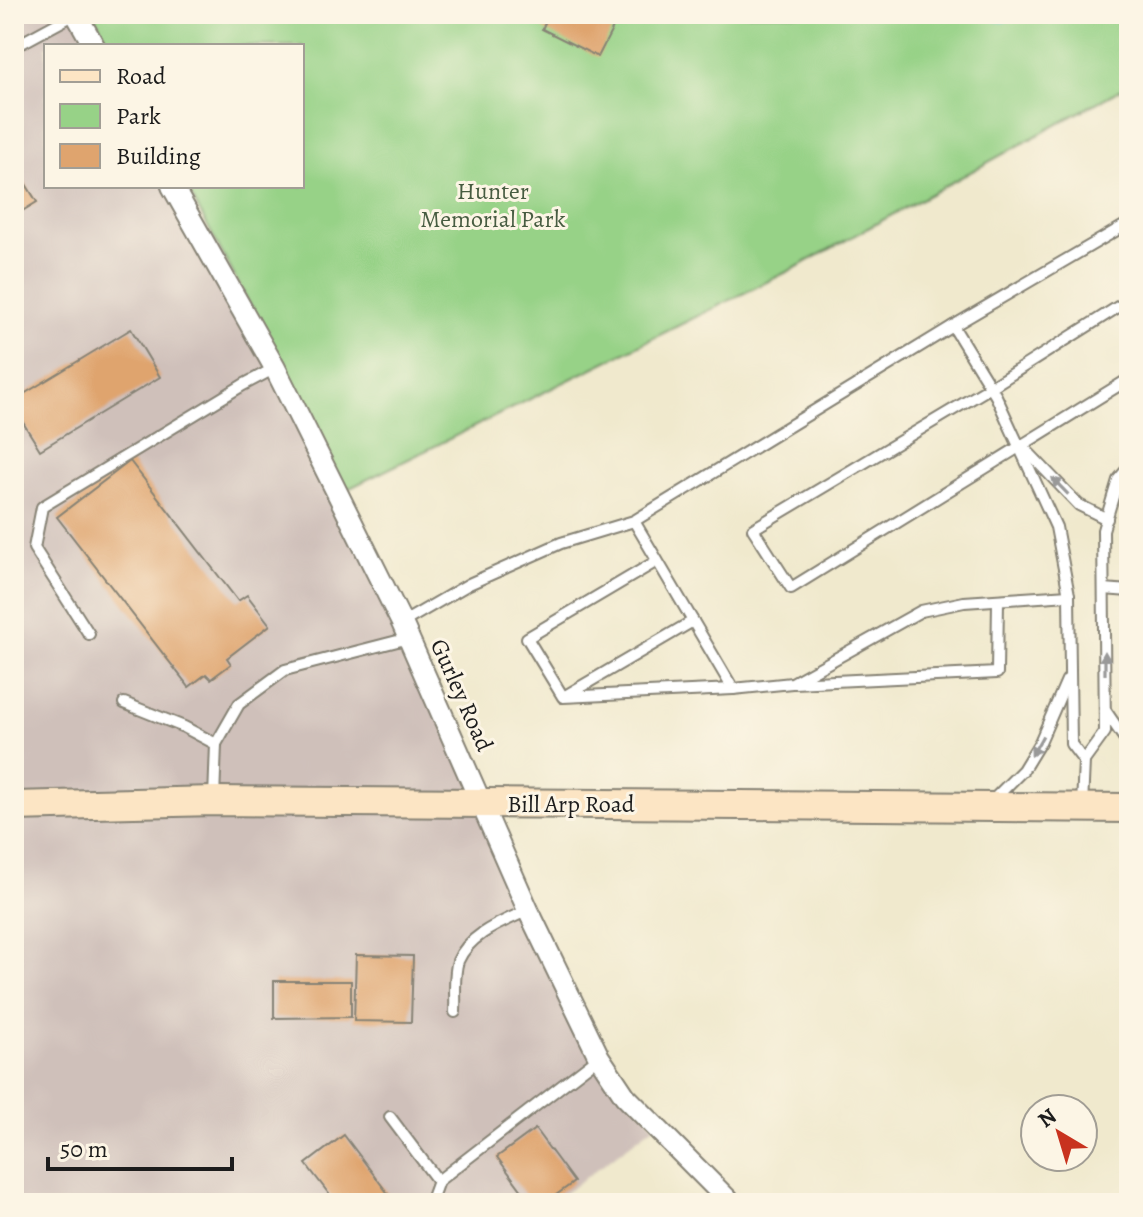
<svg xmlns="http://www.w3.org/2000/svg" width="1143" height="1217" font-family="Alegreya,serif">
	<rect width="100%" height="100%" fill="#fcf5e5"/>
	<filter id="ink" filterUnits="userSpaceOnUse"><feTurbulence type="fractalNoise" baseFrequency=".0125" numOctaves="2"/><feDisplacementMap in="SourceGraphic" scale="16" xChannelSelector="R" yChannelSelector="G"/><feConvolveMatrix kernelMatrix="1 2 1 2 8 2 1 2 1" color-interpolation-filters="sRGB"/></filter>
	<filter id="wash" filterUnits="userSpaceOnUse"><feTurbulence type="fractalNoise" baseFrequency=".006" numOctaves="4" result="noise"/><feDisplacementMap in="SourceGraphic" scale="32" xChannelSelector="R" yChannelSelector="G"/><feGaussianBlur stdDeviation="1.8" result="paint"/><feColorMatrix in="noise" values="0 0 0 0 0 0 0 0 0 0 0 0 0 0 0 0 0 1.4 0 .05"/><feComposite in="paint" operator="in"/></filter>
	<g filter="url(#wash)">
		<rect width="100%" height="100%" fill="#f0e9cd"/>
		<path fill="#cfc0ba" d="M14 14H84L101 46H46V186H176L275 368 599 1057 654 1126 552 1203H14Z"/>
		<path fill="#97d287" stroke="#5a7752" stroke-width="2" d="M93 14H1129V85L797 267 338 494 251 307 186 186H302V46H111Z"/>
		<g fill="none" stroke-linecap="round" stroke-linejoin="round">
			<path stroke="#5cbeda" stroke-width="7" d="M975 14 1003 19 1016 14"/>
		</g>
		<g id="blocks">
			<g fill="#dfa46e">
				<path d="M532 14H620L598 57 542 29 546 21Z"/>
				<path d="M14 165 37 202 14 216Z"/>
				<path d="M131 329 160 377 40 450 14 408V400Z"/>
				<path d="M130 461 238 601 247 595 270 625 227 658 231 664 211 679 206 674 189 687 57 517Z"/>
				<path d="M356 955 413 956 411 1022 354 1021Z"/>
				<path d="M274 981H351V1017L274 1018Z"/>
				<path d="M535 1129 574 1182 545 1203H531L497 1157Z"/>
				<path d="M344 1135 395 1203H336L306 1164Z"/>
			</g>
		</g>
	</g>
	<g filter="url(#ink)">
		<use href="#blocks" fill-opacity="0" stroke="#868274" stroke-width="2"/>
		<g fill="none" stroke-linecap="round" stroke-linejoin="round">
			<defs>
				<g id="lane">
					<path d="M14 47 75 14"/>
					<path d="M1129 300 991 387 753 529 791 588 1129 379"/>
					<path d="M953 326 1129 223"/>
					<path d="M1027 451 1079 505 1107 519"/>
					<path d="M634 521 733 689 792 683 921 611 964 602 1069 595"/>
					<path d="M657 561 527 638 563 697 733 689"/>
					<path d="M1104 589 1129 591"/>
					<path d="M402 623 469 584 561 543 634 521 953 326 996 396 1056 527 1069 595 1071 744 1084 761"/>
					<path d="M89 634 34 548 42 507 243 385 275 368"/>
					<path d="M794 683 997 673 998 600"/>
					<path d="M565 696 693 621"/>
					<path d="M124 703 184 727 216 744 214 799"/>
					<path d="M1105 710 1129 745"/>
					<path d="M216 744 239 704 285 670 409 638"/>
					<path d="M992 801 1023 770 1040 742 1067 680"/>
					<path d="M1082 806 1084 761 1105 732 1103 530 1118 480 1129 467"/>
					<path d="M455 1012C456 997 453 975 458 961 470 933 503 922 528 910"/>
					<path d="M390 1117 438 1181"/>
					<path d="M430 1203 438 1181 599 1057"/>
				</g>
				<g id="street">
					<path d="M76 14 94 46"/>
					<path d="M172 186 275 368 402 623 528 910 599 1057 625 1096 731 1203"/>
				</g>
				<path id="secondary" d="M14 806 214 801 1129 808"/>
			</defs>
			<use href="#lane" stroke="#868274" stroke-width="14"/>
			<use href="#street" stroke="#868274" stroke-width="24"/>
			<use href="#secondary" stroke="#868274" stroke-width="32"/>
			<use href="#lane" stroke="#fff" stroke-width="10"/>
			<use href="#street" stroke="#fff" stroke-width="20"/>
			<use href="#secondary" stroke="#fce5c4" stroke-width="28"/>
		</g>
		<defs><path id="oneway-solid" d="M-6-.8H1V-3.2L6.5 0L1 3.2V.8H-6Z" transform="scale(2)"/></defs>
		<g fill="#999">
			<use href="#oneway-solid" transform="translate(1060 486) rotate(-134)"/>
			<use href="#oneway-solid" transform="translate(1105 663) rotate(-90)"/>
			<use href="#oneway-solid" transform="translate(1037 746) rotate(119)"/>
		</g>
	</g>
	<g text-anchor="middle" dominant-baseline="central" stroke-width="6" stroke-linejoin="round" paint-order="stroke">
		<g font-size="24" fill="#475c41" stroke="#fcf5e5">
			<text x="493" y="191">Hunter<tspan x="493" dy="28">Memorial Park</tspan></text>
		</g>
		<g font-size="24" fill="#1c1c1c" stroke="#fcf5e5">
			<text transform="translate(462 695) rotate(66)">Gurley Road</text>
			<text x="571" y="804">Bill Arp Road</text>
		</g>
	</g>
	<rect width="1143" height="1217" fill="none" stroke="#fcf5e5" stroke-width="48"/>
	<rect x="44" y="44" width="260" height="144" fill="#fcf5e5" stroke="#a29e95" stroke-width="2"/>
	<rect x="60" y="70" width="40" height="12" fill="#fce5c4" stroke="#a29e95" stroke-width="2"/>
	<text x="116" y="84" font-size="24" fill="#1c1c1c">Road</text>
	<rect x="60" y="104" width="40" height="24" fill="#97d287" stroke="#a29e95" stroke-width="2"/>
	<text x="116" y="124" font-size="24" fill="#1c1c1c">Park</text>
	<rect x="60" y="144" width="40" height="24" fill="#dfa46e" stroke="#a29e95" stroke-width="2"/>
	<text x="116" y="164" font-size="24" fill="#1c1c1c">Building</text>
	<g transform="translate(1059 1133) rotate(322)"><circle r="38" fill="#fcf5e5" stroke="#a29e95" stroke-width="2"/>
	<path d="M0-6L14 30L0 20L-14 30Z" fill="#c8321e"/>
	<text y="-12" font-size="22" font-weight="bold" text-anchor="middle" fill="#1c1c1c">N</text>
	</g>
	<path d="M48 1157v12h184v-12" fill="none" stroke="#1c1c1c" stroke-width="4"/>
	<text x="60" y="1157" font-size="24" fill="#1c1c1c" stroke="#fcf5e5" stroke-width="6" paint-order="stroke">50 m</text>
</svg>
